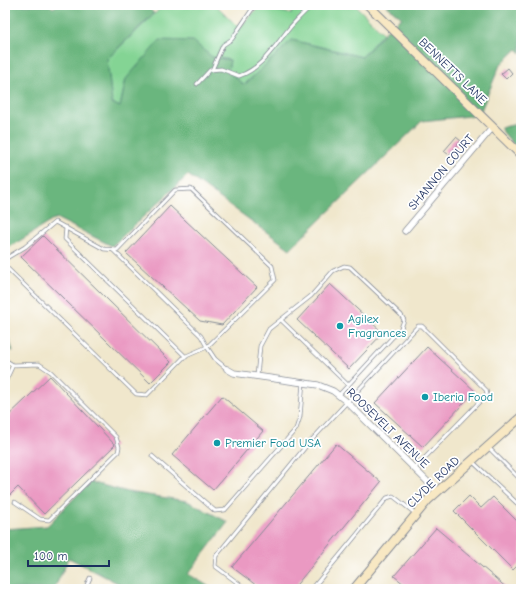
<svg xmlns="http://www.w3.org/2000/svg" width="526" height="594" font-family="'Comic Neue',sans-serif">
	<rect width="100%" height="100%" fill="#fff"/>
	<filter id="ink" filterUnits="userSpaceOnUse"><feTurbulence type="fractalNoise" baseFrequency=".025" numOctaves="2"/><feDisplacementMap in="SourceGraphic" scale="8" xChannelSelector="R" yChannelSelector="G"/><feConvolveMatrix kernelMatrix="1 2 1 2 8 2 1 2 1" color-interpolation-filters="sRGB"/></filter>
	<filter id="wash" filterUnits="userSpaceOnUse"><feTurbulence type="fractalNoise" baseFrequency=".012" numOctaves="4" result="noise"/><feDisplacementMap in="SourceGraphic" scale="16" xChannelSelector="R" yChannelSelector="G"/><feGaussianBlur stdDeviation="0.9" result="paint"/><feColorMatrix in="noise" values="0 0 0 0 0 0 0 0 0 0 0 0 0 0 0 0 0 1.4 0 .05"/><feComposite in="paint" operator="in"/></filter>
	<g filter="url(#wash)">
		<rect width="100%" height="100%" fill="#f0e7cc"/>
		<path fill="#84d494" stroke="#508279" d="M164 5H216L239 28 259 7V5H279L275 10 291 14 294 5H355L383 33 362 57 292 40 244 85 228 71 230 60 212 57 193 41 126 79 120 107 112 103 107 59Z"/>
		<g fill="#6bb67e" stroke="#43726e">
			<path d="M5 5H50L53 8 57 5H145L154 13 107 59 112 103 120 107 126 79 160 40 193 41 212 57 230 60 228 71 244 85 292 40 362 57 390 27 402 18 386 5H521V53L517 49 500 65 479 115 422 121 290 249 188 175 112 246 56 218 5 250Z"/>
			<path d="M521 123V154L500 128Z"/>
			<path d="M5 328 13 351 5 349Z"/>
			<path d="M90 482 128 492 187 501 228 522 188 574 213 589H129L69 558 54 589H5V529L47 526Z"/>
		</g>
		<g id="blocks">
			<g fill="#ea99c2">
				<path d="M508 68 512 73 506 79 501 74Z"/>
				<path d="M456 137 461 141 449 155 444 151Z"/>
				<path d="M170 206 257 287 222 325 200 321 126 253Z"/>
				<path d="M43 236 171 362 150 383 21 257Z"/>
				<path d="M330 284 383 333 349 369 297 320Z"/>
				<path d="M427 347 475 391 423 447 375 403Z"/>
				<path d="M50 376 115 445 44 514 18 487 5 500V419Z"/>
				<path d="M222 396 263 431 213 490 172 455Z"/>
				<path d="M336 444 381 482 293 589H261L232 567Z"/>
				<path d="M469 496 481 508 493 497 521 525V562L513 570 454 511Z"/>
				<path d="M436 528 508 589H410L394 576Z"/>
			</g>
		</g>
	</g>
	<g filter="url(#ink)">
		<use href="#blocks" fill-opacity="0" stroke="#868b95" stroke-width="1"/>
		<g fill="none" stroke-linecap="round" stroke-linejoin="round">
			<defs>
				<g id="lane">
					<path d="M212 70 223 45 232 39 255 5"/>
					<path d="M197 84 210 70 221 69 239 76C261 69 274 47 288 30 295 21 304 13 312 5"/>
					<path d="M66 227 65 239 186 357"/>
					<path d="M5 259 25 247 55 222 104 249 117 250 175 190 191 189 272 266 275 280 207 347 215 359 227 369"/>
					<path d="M5 266 136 394 147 395 184 357 207 347 201 336 113 250"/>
					<path d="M281 320 348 385"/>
					<path d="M5 360 13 365 5 382"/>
					<path d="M13 365 39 364 51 372 116 437 119 447 118 452 49 520 40 519 15 502"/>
					<path d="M257 376 260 346 269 329 311 296 333 271 344 266 350 267 401 315 404 320 401 328 338 396"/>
					<path d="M489 448 521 480"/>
					<path d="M152 456 215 511 225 510 296 429 300 417 303 382"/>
					<path d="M473 462 521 507"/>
					<path d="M85 589 90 578"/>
					<path d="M246 589 215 566 216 556 307 445 418 326H422L486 390 487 394 414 469"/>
					<path d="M312 589 387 498 393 496 416 514"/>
					<path d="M395 589 397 586"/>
				</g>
				<g id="street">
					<path d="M405 231 493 127"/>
					<path d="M227 369 234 373 318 385 333 391 347 402 437 491"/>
				</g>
				<g id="secondary">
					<path d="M368 5 521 155"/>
					<path d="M354 589 428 500 521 417"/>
				</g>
			</defs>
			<use href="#lane" stroke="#868b95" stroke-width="4.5"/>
			<use href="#street" stroke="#868b95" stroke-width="7"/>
			<use href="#secondary" stroke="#868b95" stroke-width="10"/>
			<use href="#lane" stroke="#fff" stroke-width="3"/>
			<use href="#street" stroke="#fff" stroke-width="5.5"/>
			<use href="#secondary" stroke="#f8e8c3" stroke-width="8"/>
		</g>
	</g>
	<g fill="#0f9aa8" stroke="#fff" stroke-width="1.5">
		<circle cx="340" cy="326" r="4"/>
		<circle cx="425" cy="397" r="4"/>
		<circle cx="217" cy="443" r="4"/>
	</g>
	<g text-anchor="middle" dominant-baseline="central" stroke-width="3.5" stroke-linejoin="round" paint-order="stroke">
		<g font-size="12" fill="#1b2f5e" stroke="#fff">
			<text transform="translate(453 71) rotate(44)">BENNETTS LANE</text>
			<text transform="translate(441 172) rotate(-50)">SHANNON COURT</text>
			<text transform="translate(388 428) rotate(44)">ROOSEVELT AVENUE</text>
			<text transform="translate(433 482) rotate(-44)">CLYDE ROAD</text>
		</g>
		<g font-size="12" fill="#0d838f" stroke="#fff" text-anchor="start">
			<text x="348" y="319">Agilex<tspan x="348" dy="14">Fragrances</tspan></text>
			<text x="433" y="397">Iberia Food</text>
			<text x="225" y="443">Premier Food USA</text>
		</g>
	</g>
	<rect width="526" height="594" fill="none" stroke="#fff" stroke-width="20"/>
	<path d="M28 560v6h81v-6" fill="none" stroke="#1b2f5e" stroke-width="2"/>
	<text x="34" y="560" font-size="12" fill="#1b2f5e" stroke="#ffffff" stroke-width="3" paint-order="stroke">100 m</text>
</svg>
